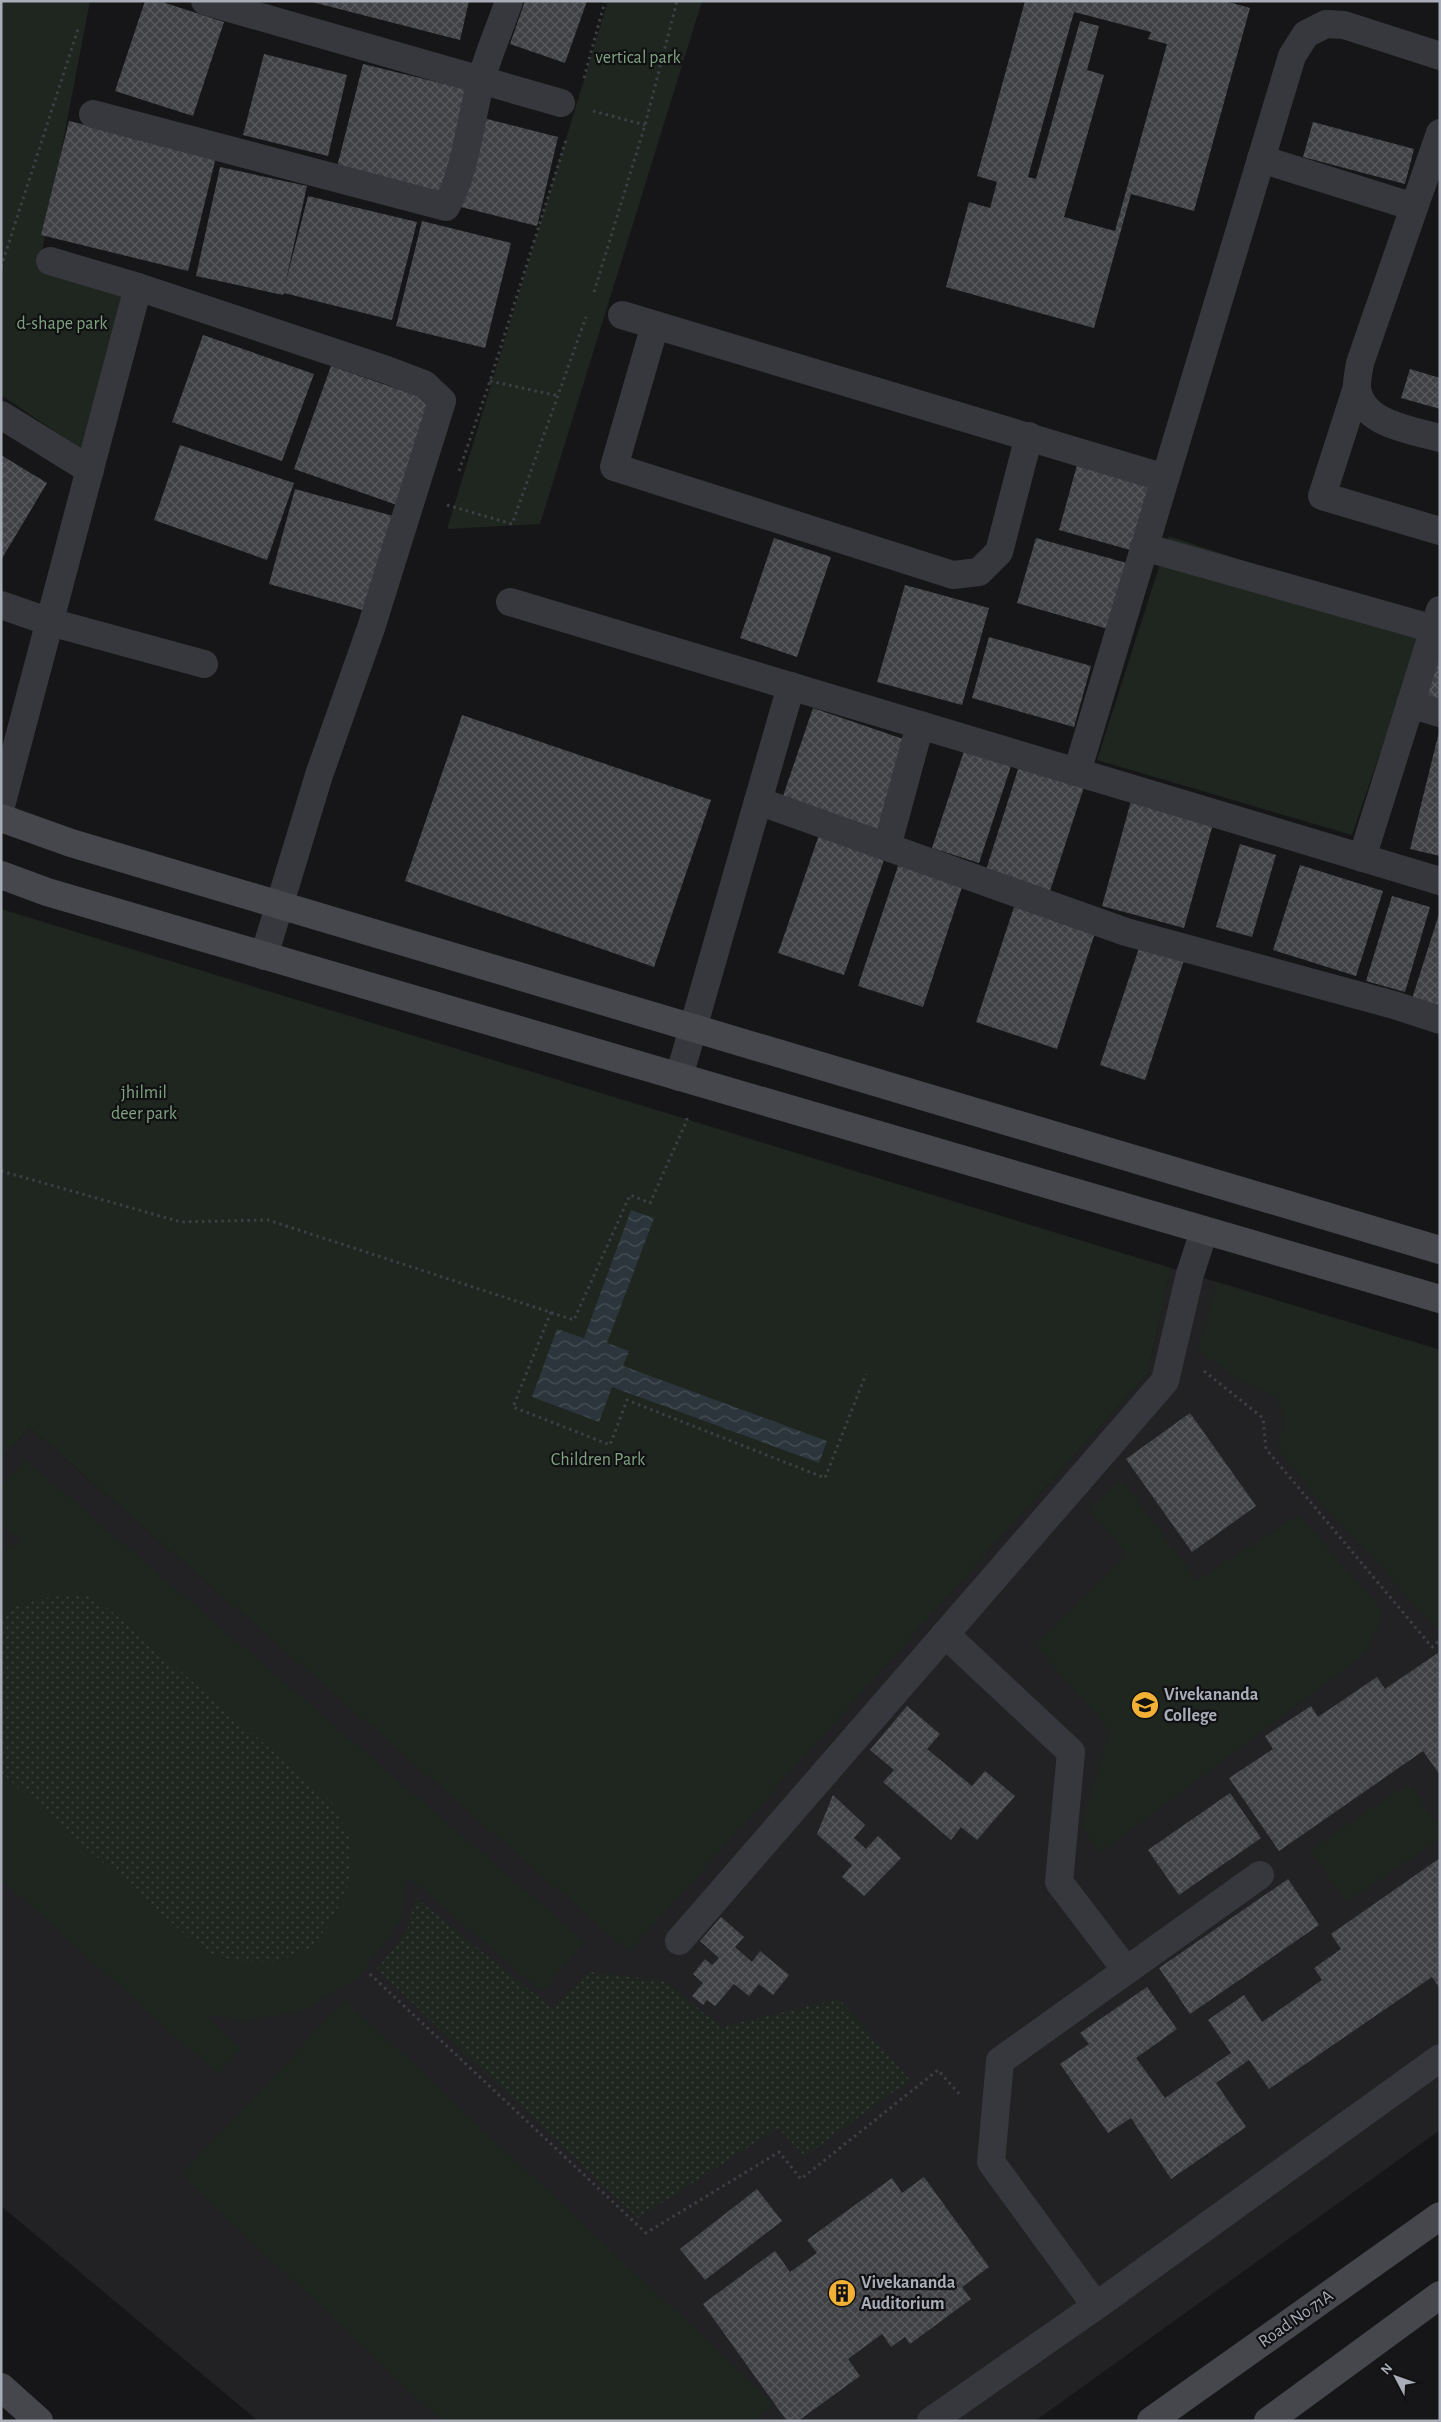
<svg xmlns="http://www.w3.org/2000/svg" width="1441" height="2422" font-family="'Alegreya Sans',sans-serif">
	<defs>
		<pattern id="grass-dots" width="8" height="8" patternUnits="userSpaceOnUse" patternTransform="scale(1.25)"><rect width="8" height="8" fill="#1e261f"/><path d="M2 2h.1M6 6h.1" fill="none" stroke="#3c433d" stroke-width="1.8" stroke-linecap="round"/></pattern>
		<pattern id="water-waves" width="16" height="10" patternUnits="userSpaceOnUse" patternTransform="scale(1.25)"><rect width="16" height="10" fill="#2c353c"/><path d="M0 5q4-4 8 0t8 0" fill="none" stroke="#485056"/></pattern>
		<pattern id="building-cross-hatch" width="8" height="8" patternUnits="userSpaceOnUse" patternTransform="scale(1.25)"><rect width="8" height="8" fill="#404145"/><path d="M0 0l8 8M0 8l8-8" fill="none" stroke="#595a5e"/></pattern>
	</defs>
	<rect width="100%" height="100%" fill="#161618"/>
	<path fill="#222225" d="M1171 1268 1440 1350V2130L1035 2421H258L1 2206V1459L30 1428 629 1951 1148 1373Z"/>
	<g fill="url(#grass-dots)">
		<path d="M59 1595 94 1596 332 1802 350 1838 349 1884 332 1921 311 1948 276 1962H237L204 1952 1 1773V1615L15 1605Z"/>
		<path d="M416 1898 553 2009 591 1972 665 1981 721 2027 839 1999 910 2080 805 2156 778 2128 638 2218 377 1969 407 1931Z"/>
	</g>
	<g fill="#1e261f">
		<path d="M1 1H90L42 251 138 287 81 449 1 395Z"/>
		<path d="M608 1H702L540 524 447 529Z"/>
		<path d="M1169 536 1425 621 1352 835 1097 760Z"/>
		<path d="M1 909 1171 1268 1148 1373 629 1952 30 1428 1 1459Z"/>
		<path d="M1217 1282 1440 1350V1629L1438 1630 1308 1488 1276 1446 1285 1422 1276 1397 1234 1377 1198 1349Z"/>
		<path d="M25 1459 585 1942 542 1992 408 1877 401 1920 358 1978 301 2012 243 2021 203 2014 241 2049 218 2075 1 1879V1773L205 1952 237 1962H276L311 1948 332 1921 349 1884 350 1838 332 1802 94 1596C62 1595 28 1595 1 1615V1550L21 1542 1 1524V1486Z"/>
		<path d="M1121 1479 1197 1580 1299 1515 1384 1613 1366 1653 1100 1853 1081 1825 1110 1731 1035 1645 1127 1555 1089 1509Z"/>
		<path d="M1409 1783 1440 1829V1839L1346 1902 1311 1850Z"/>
		<path d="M345 2000 773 2403 757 2421H442L181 2175Z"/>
	</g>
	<path fill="url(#water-waves)" d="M631 1210 654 1218 607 1343 629 1351 623 1366 827 1441 819 1463 612 1387 599 1422 532 1397 557 1329 584 1338Z"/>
	<g fill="url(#building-cross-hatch)" fill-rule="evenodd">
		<path d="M145 1H159L224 22 193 116 115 91Z"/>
		<path d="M308 1H469L460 40Z"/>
		<path d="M525 1H587L565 63 510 44Z"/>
		<path d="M1025 1H1225L1250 8 1194 211 1131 194 1094 328 946 287 969 202 990 208 997 182 977 176ZM1074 12 1151 32 1148 39 1167 44 1115 231 1064 217 1104 75 1087 70 1099 26 1080 21 1036 179 1028 177Z"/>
		<path d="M264 54 347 75 328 156 243 135Z"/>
		<path d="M363 64 473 91 447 194 337 167Z"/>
		<path d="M479 117 558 137 537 226 457 206Z"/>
		<path d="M69 121 216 157 188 271 41 235Z"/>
		<path d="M1313 122 1414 149 1405 184 1303 157Z"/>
		<path d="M220 167 307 186 285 285 308 196 417 222 392 320 284 293 283 295 196 276Z"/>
		<path d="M422 221 511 243 485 348 396 326Z"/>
		<path d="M203 335 314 374 282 461 172 422Z"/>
		<path d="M331 366 435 402 397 505 294 469Z"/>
		<path d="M1410 369 1440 378V409L1401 398Z"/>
		<path d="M180 445 294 483 267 560 154 520Z"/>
		<path d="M1 455 47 483 1 560Z"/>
		<path d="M1077 465 1160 488 1141 553 1059 530Z"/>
		<path d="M295 489 397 517 370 612 269 584Z"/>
		<path d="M774 538 831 557 797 657 740 638Z"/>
		<path d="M1036 538 1134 565 1115 631 1017 603Z"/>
		<path d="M905 585 989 608 962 705 877 682Z"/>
		<path d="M989 637 1091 666 1074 727 972 698Z"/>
		<path d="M1440 637V701L1424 697Z"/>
		<path d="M813 708 912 742 879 836 781 802Z"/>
		<path d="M462 715 711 800 654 967 405 881Z"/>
		<path d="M1439 732H1440V856L1410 849Z"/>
		<path d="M965 748 1012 763 979 863 932 848Z"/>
		<path d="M1020 763 1085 784 1050 891 986 870Z"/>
		<path d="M1131 801 1213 824 1184 928 1102 906Z"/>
		<path d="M819 835 885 857 844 975 778 953Z"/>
		<path d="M1240 844 1276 855 1252 937 1216 927Z"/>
		<path d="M899 863 963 884 923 1007 858 986Z"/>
		<path d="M1300 865 1383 891 1356 976 1273 950Z"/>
		<path d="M1392 896 1430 907 1405 992 1366 981Z"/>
		<path d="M1014 907 1095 933 1057 1049 976 1022Z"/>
		<path d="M1439 914H1440V1015L1410 1005Z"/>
		<path d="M1141 942 1185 957 1145 1080 1100 1065Z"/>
		<path d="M1190 1413 1256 1506 1192 1552 1126 1459Z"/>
		<path d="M1438 1653 1440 1775 1423 1751 1279 1851 1229 1778 1273 1749 1265 1736 1311 1706 1318 1717 1377 1677 1385 1689Z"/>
		<path d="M907 1706 940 1734 927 1749 972 1786 985 1771 1015 1796 977 1840 961 1827 951 1840 883 1782 894 1770 870 1750Z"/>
		<path d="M1230 1793 1261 1838 1179 1895 1148 1850Z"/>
		<path d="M833 1795 865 1825 854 1838 866 1849 878 1836 901 1858 864 1896 842 1877 852 1865 817 1834Z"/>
		<path d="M1440 1858V1989L1432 1977 1269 2089 1249 2060 1216 2083 1246 2127 1171 2179 1131 2118 1108 2133 1060 2064 1089 2044 1080 2033 1147 1987 1177 2029 1136 2058 1165 2098 1231 2053 1208 2020 1244 1995 1262 2022 1322 1980 1314 1968 1341 1949 1331 1934Z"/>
		<path d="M1288 1879 1319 1925 1190 2014 1159 1968Z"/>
		<path d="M721 1917 744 1937 735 1947 752 1962 760 1951 789 1975 773 1995 759 1984 749 1996 734 1984 715 2006 707 2000 703 2005 692 1996 703 1983 693 1974 705 1959 712 1965 719 1958 700 1941Z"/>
		<path d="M924 2177 989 2267 962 2287 971 2299 910 2344 905 2337 891 2347 882 2334 848 2359 860 2376 798 2421H787L703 2304 775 2251 790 2272 817 2253 807 2240 892 2178 902 2193Z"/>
		<path d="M757 2189 782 2221 705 2280 680 2249Z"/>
	</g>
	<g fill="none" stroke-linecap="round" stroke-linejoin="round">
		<g stroke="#3d3f44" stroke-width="3" stroke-dasharray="2.5 4" stroke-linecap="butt">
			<path d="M584 78 605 1"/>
			<path d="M593 111 645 125"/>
			<path d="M1 267 79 26"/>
			<path d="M594 292 645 125 677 1"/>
			<path d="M490 381 559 396"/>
			<path d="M459 471 490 381 567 137"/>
			<path d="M447 505 512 524 586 317"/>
			<path d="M1 1171 181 1222 268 1220 574 1320 630 1195 650 1203 687 1120 686 1114"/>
			<path d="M551 1312 513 1407 610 1445 627 1400 825 1478 866 1374"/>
			<path d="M1204 1371 1263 1418 1266 1449 1432 1647 1440 1640"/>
			<path d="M370 1974 646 2233 779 2152 801 2179 938 2070 961 2096"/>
		</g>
		<g stroke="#37383d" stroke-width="28">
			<path d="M205 1 561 103"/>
			<path d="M93 114 446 207C466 171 470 121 481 81 488 54 500 28 509 1"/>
			<path d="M1440 133 1360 363C1359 370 1357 378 1357 386 1359 424 1412 430 1440 438"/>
			<path d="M1261 159 1414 207"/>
			<path d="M50 261 138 287 387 370 424 384 442 401 371 628 319 775 264 956"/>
			<path d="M622 315 1165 478"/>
			<path d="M655 325 614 467 953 575 979 572 999 552 1029 436"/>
			<path d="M1357 387 1322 496 1440 531"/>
			<path d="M1 415 90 470"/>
			<path d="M1144 547 1434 629"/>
			<path d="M510 602 1440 881"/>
			<path d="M1 605 50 622 204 664"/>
			<path d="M1410 704 1440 713"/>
			<path d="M1077 772 1292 56 1306 34 1326 24 1344 25 1440 56"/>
			<path d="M758 801 1126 932 1394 1005 1440 1020"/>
			<path d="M1 806 138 287"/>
			<path d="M887 847 920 725"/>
			<path d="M1362 858 1440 610"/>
			<path d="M679 1077 791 686"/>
			<path d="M945 1634 1071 1752 1059 1882 1126 1970"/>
			<path d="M679 1941 1165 1381 1190 1274 1204 1231"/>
			<path d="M1096 2306 991 2162 1000 2061 1260 1875"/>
			<path d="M931 2421 1096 2306 1440 2058"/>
		</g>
		<g stroke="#45474d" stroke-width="28">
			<path d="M1 818 71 843 1440 1250"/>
			<path d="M1 875 47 892 1440 1299"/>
			<path d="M1 2387 39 2421"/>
			<path d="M1151 2421 1440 2216"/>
			<path d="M1268 2421 1440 2295"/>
		</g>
	</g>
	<defs>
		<symbol id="university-disc" viewBox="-11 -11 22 22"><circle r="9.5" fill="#f2b134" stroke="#111113"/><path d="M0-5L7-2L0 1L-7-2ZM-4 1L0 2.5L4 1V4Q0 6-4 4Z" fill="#111"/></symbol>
		<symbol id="building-disc" viewBox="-11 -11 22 22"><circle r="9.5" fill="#f2b134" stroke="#111113"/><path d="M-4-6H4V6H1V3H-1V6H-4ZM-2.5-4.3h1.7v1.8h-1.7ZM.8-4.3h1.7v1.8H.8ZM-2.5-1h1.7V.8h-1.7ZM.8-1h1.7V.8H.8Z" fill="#111"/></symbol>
	</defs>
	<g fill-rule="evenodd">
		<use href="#university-disc" x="1129" y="1689" width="32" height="32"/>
		<use href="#building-disc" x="826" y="2277" width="32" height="32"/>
	</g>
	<g text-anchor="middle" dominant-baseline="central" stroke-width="4.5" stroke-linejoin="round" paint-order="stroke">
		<g font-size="18" fill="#7fa381" stroke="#111113">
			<text x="638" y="58">vertical park</text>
			<text x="62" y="324">d-shape park</text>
			<text x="144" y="1093">jhilmil<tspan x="144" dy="21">deer park</tspan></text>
			<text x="598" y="1460">Children Park</text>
		</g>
		<g font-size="18" font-weight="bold" fill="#a8adb8" stroke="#111113" text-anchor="start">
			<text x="1164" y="1695">Vivekananda<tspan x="1164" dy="21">College</tspan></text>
			<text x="861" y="2283">Vivekananda<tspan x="861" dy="21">Auditorium</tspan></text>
		</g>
		<g font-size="18" fill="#a8adb8" stroke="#111113">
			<text transform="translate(1296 2319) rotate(-35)">Road No 71A</text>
		</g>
	</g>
	<rect width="1441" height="2422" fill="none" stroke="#a8adb8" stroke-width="5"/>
	<g transform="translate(1396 2377) rotate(311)" stroke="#111113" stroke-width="4" paint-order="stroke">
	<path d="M0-4L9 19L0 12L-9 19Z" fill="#a8adb8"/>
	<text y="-8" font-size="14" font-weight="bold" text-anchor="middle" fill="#a8adb8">N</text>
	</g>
</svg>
